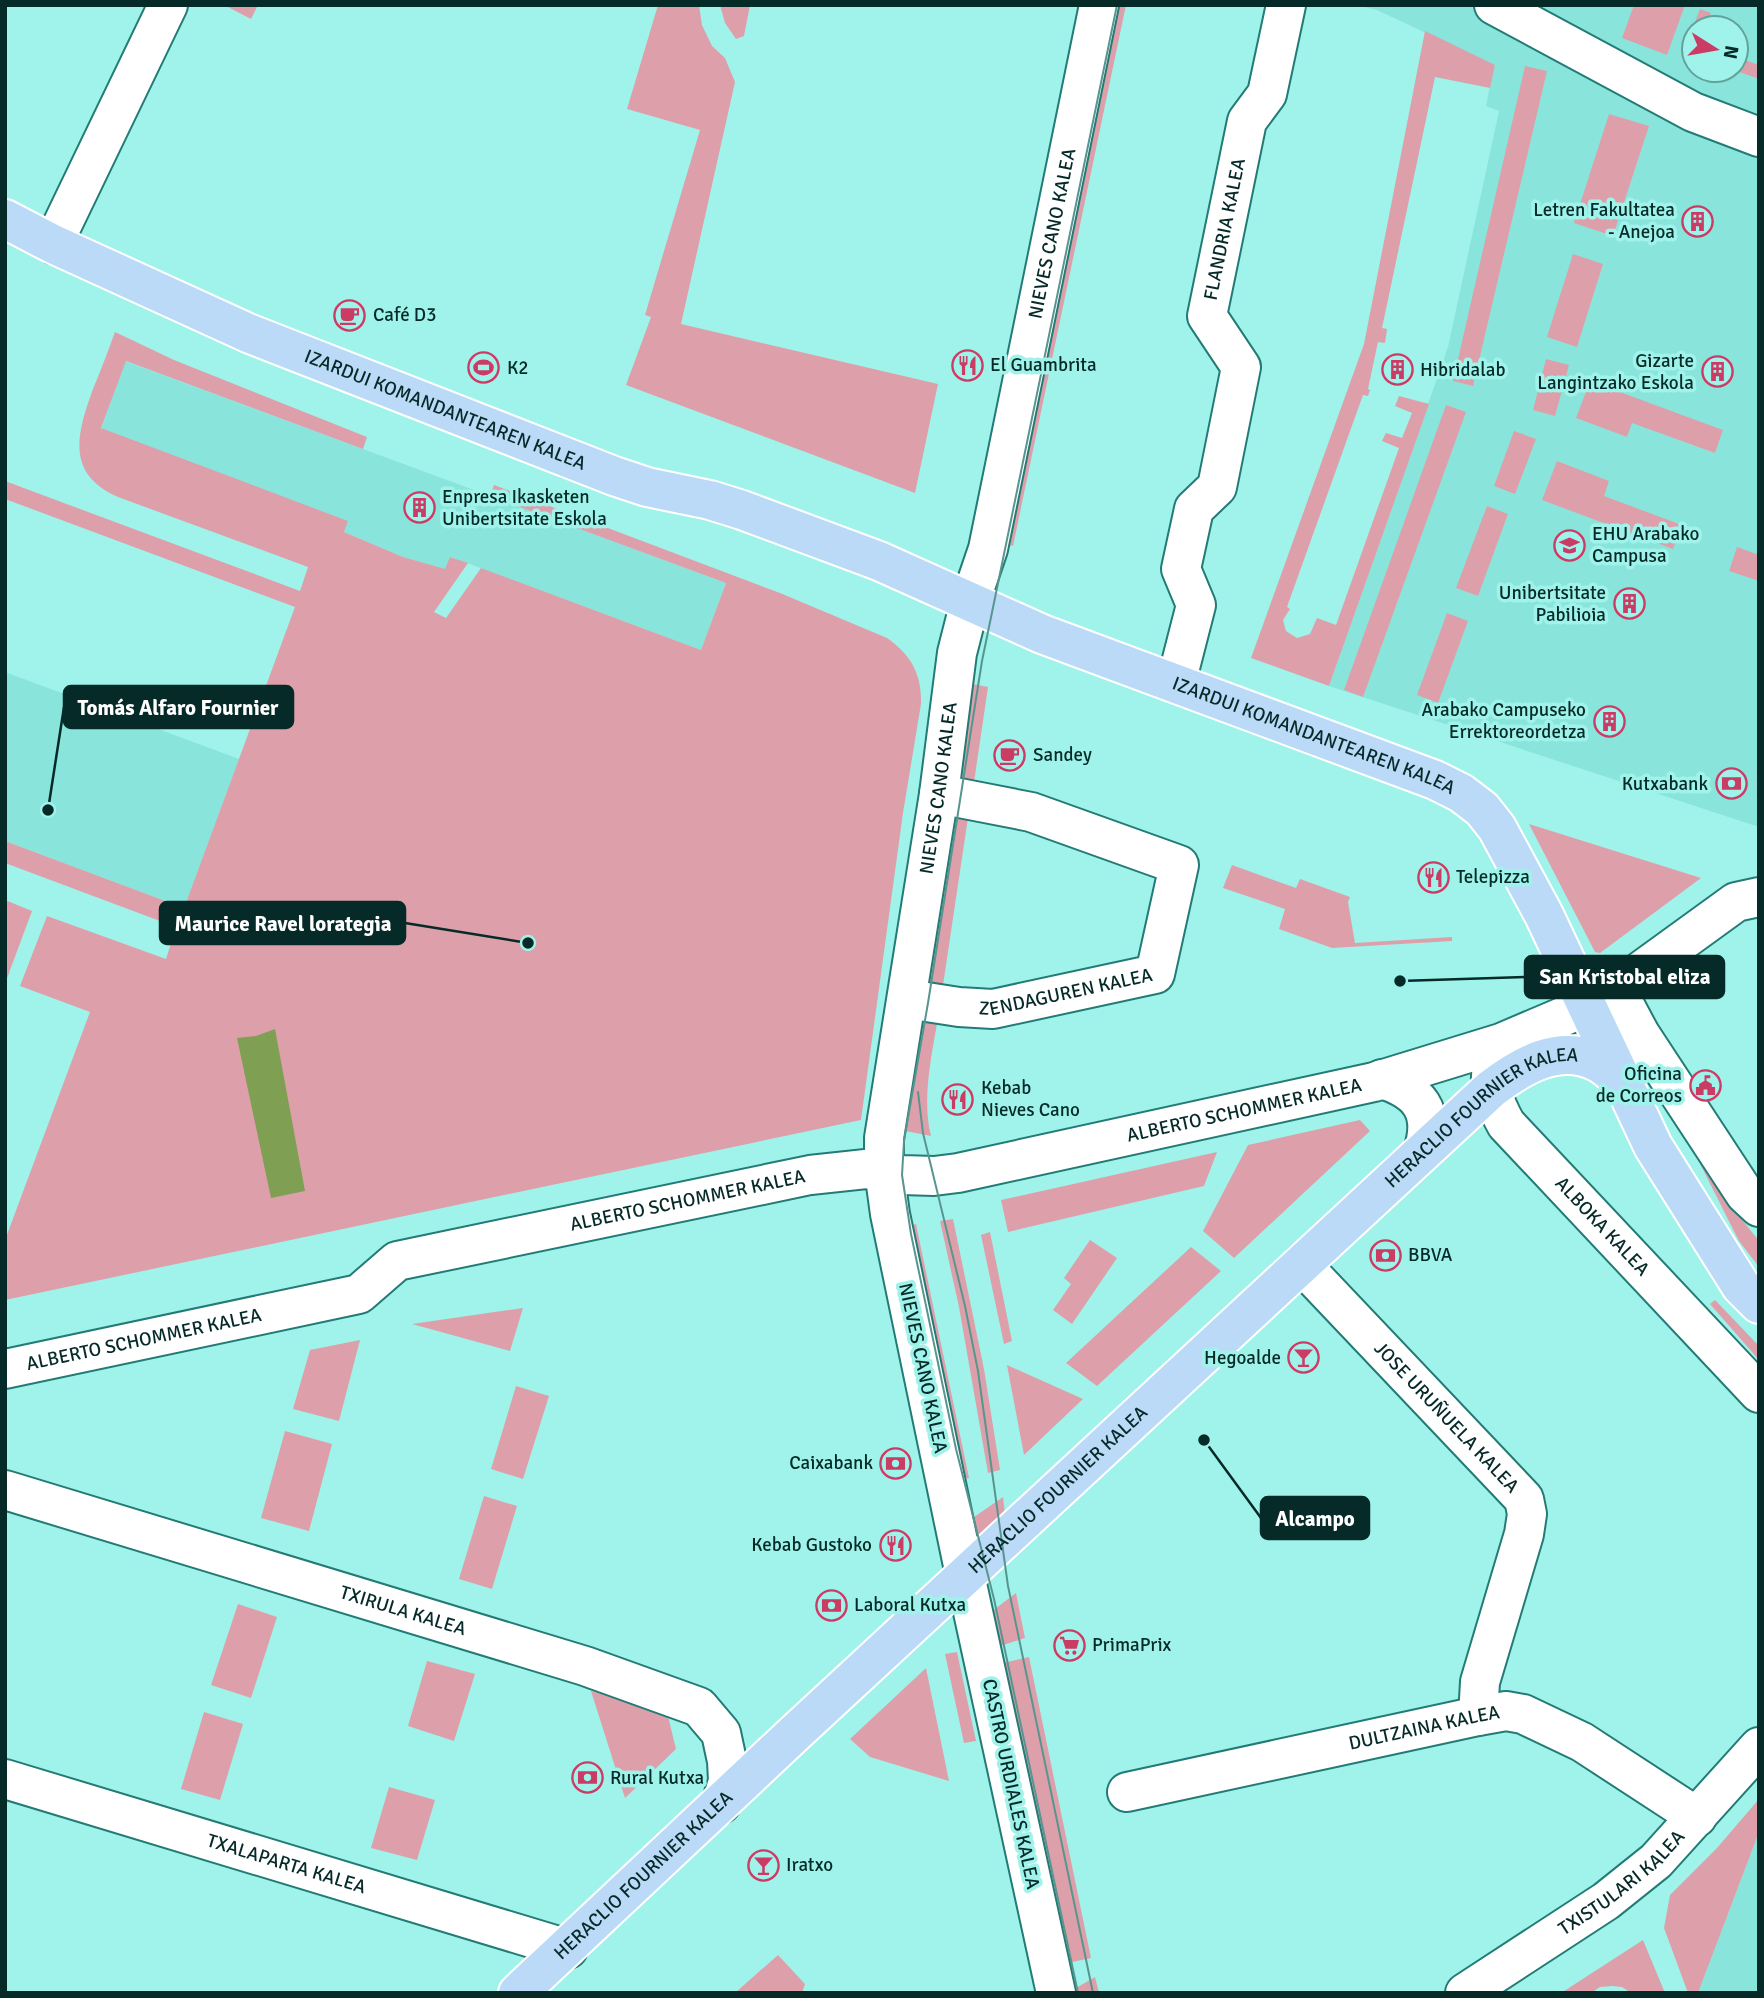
<svg xmlns="http://www.w3.org/2000/svg" width="1764" height="1998" font-family="Signika,sans-serif">
	<rect width="100%" height="100%" fill="#a0f3ea"/>
	<g fill="#89e5dc" fill-rule="evenodd">
		<path d="M1356 5H1759V827L1329 686 1448 347 1499 111 1486 106 1494 65 1377 10ZM1694 28H1736V70H1694Z"/>
		<path d="M125 361 726 583 701 650 451 557 446 570 403 557 344 532 347 521 101 429Z"/>
		<path d="M5 672 239 759 184 908 5 841Z"/>
		<path d="M1759 1832V1993H1698Z"/>
	</g>
	<g fill="#dda0aa">
		<path d="M224 5H258L251 19Z"/>
		<path d="M658 5H699L702 25 712 46 725 58 735 82 681 324 938 384 915 493 626 385 651 317 645 315 700 130 627 109Z"/>
		<path d="M720 5H750L744 36 736 39 725 23Z"/>
		<path d="M1108 5H1126L1013 546 998 543Z"/>
		<path d="M1634 5H1685L1667 55 1622 38Z"/>
		<path d="M1700 9 1711 13 1705 28H1694V55L1684 51Z"/>
		<path d="M1425 31 1495 65 1490 88 1435 77 1382 328 1387 329 1385 343 1378 342 1368 389 1370 390 1368 396 1363 395 1287 607 1290 609 1283 620 1286 631 1297 638 1310 634 1317 618 1336 625 1399 448 1382 441 1386 433 1402 438 1412 413 1395 406 1399 396 1429 404 1329 686 1251 658 1364 344Z"/>
		<path d="M1736 57 1759 65V79L1734 70H1736Z"/>
		<path d="M1525 66 1547 71 1473 386 1453 381Z"/>
		<path d="M1609 114 1649 126 1613 236 1574 223Z"/>
		<path d="M1573 254 1603 264 1577 347 1547 337Z"/>
		<path d="M115 332 174 360 367 437 363 449 126 361 101 428 348 521 344 532 403 557 445 569 450 557 468 563 434 612 446 618 481 568 701 650 726 583 490 496 494 485 780 593 887 638C911 655 922 674 921 704L903 813 861 1120 5 1300V1240L90 1012 20 986 47 916 166 959 176 927 5 863V841L184 908 295 607 5 499V481L300 591 308 567 118 497C65 474 77 433 93 389 101 370 108 351 115 332Z"/>
		<path d="M1546 359 1569 365 1555 416 1533 410Z"/>
		<path d="M1590 381 1723 430 1715 453 1632 423 1627 437 1576 418Z"/>
		<path d="M1446 405 1466 412 1363 697 1344 690Z"/>
		<path d="M1514 431 1536 439 1515 494 1494 486Z"/>
		<path d="M1557 461 1609 481 1604 496 1682 525 1673 549 1542 500Z"/>
		<path d="M1487 506 1508 514 1478 596 1456 588Z"/>
		<path d="M1737 547 1759 555V581L1729 571Z"/>
		<path d="M1447 613 1468 621 1438 703 1417 695Z"/>
		<path d="M962 682 988 687 973 789 950 786Z"/>
		<path d="M969 811 942 992 934 988 928 980 949 822Z"/>
		<path d="M1529 824 1701 878 1600 953 1595 952Z"/>
		<path d="M1232 865 1296 888 1300 879 1350 897 1348 902 1355 943 1452 937V941L1332 948 1279 929 1285 909 1223 888Z"/>
		<path d="M5 900 32 911 6 981H5Z"/>
		<path d="M917 1008 939 1011C933 1051 921 1096 931 1136L895 1129Z"/>
		<path d="M1676 1116 1739 1216 1759 1241V1267L1739 1241Z"/>
		<path d="M1360 1120 1370 1131 1234 1258 1203 1231 1248 1145Z"/>
		<path d="M1217 1152 1204 1186 1008 1232 1001 1200Z"/>
		<path d="M953 1219 984 1369 1000 1470 988 1473 959 1307 940 1221Z"/>
		<path d="M916 1224 969 1478 956 1480 904 1228Z"/>
		<path d="M990 1232 1012 1341 1004 1344 981 1235Z"/>
		<path d="M1090 1240 1117 1258 1072 1324 1053 1310 1071 1284 1064 1278Z"/>
		<path d="M1191 1247 1221 1271 1097 1386 1066 1363Z"/>
		<path d="M1715 1300 1759 1346V1360L1710 1304Z"/>
		<path d="M523 1308 510 1351 412 1324Z"/>
		<path d="M360 1340 339 1421 293 1409 310 1350Z"/>
		<path d="M1007 1365 1083 1399 1024 1455Z"/>
		<path d="M516 1386 549 1396 523 1479 491 1469Z"/>
		<path d="M285 1431 332 1444 309 1531 261 1518Z"/>
		<path d="M484 1496 517 1506 492 1589 459 1579Z"/>
		<path d="M1003 1497 1006 1523 970 1556 964 1524Z"/>
		<path d="M1016 1593 1025 1638 994 1648 987 1615Z"/>
		<path d="M238 1604 277 1617 251 1698 211 1685Z"/>
		<path d="M957 1652 976 1741 964 1743 945 1654Z"/>
		<path d="M1029 1657 1091 1958 1063 1964 999 1664Z"/>
		<path d="M427 1661 475 1674 454 1741 408 1726Z"/>
		<path d="M926 1668 949 1781 870 1757 850 1739Z"/>
		<path d="M591 1691 667 1712 676 1749 625 1798Z"/>
		<path d="M204 1712 243 1724 220 1800 181 1789Z"/>
		<path d="M389 1787 435 1800 417 1860 371 1848Z"/>
		<path d="M1759 1799V1832L1698 1993H1688L1664 1928 1670 1895 1717 1848Z"/>
		<path d="M1643 1940 1665 1993H1631L1622 1987 1612 1986 1600 1987 1591 1993H1561Z"/>
		<path d="M778 1955 805 1984 802 1993H735Z"/>
		<path d="M1095 1977 1099 1993H1069V1992Z"/>
	</g>
	<path fill="#7f9f53" d="M275 1029 305 1191 271 1198 237 1038 256 1036Z"/>
	<g fill="none" stroke-linecap="round" stroke-linejoin="round">
		<defs>
			<g id="minor">
				<path d="M1494 5 1693 112 1759 137"/>
				<path d="M53 244 168 5"/>
				<path id="s1" d="M1176 683 1196 605 1181 569 1194 509 1217 487 1241 367 1207 316 1247 121 1267 94 1286 5"/>
				<path d="M1616 989 1640 1034 1745 1194 1759 1207"/>
				<path id="s2" d="M907 999 959 1007 993 1009 1155 974 1179 865 1031 812 939 794"/>
				<path id="s3" d="M1495 1058C1485 1082 1495 1104 1506 1124L1759 1393"/>
				<path d="M1382 1079C1419 1091 1436 1111 1423 1151"/>
				<path id="s4" d="M1302 1265 1524 1499 1527 1514 1524 1534 1480 1682 1478 1716"/>
				<path id="s5" d="M5 1369 359 1294 397 1261 810 1175 866 1169 902 1175 934 1176 958 1173 1374 1082 1501 1043 1588 1006 1616 989 1736 902 1759 897"/>
				<path id="s6" d="M5 1490 585 1666 699 1707 721 1733 727 1761 728 1781 721 1804"/>
				<path id="s7" d="M5 1779 568 1949"/>
				<path id="s8" d="M1127 1792 1478 1716 1506 1711 1523 1714 1582 1742 1697 1817"/>
				<path id="s9" d="M1056 1993 965 1575 890 1214 884 1170V1138L939 794 957 653 970 602 988 549 1099 5"/>
				<path id="s10" d="M1465 1993 1606 1901 1656 1861 1759 1747"/>
			</g>
			<g id="major">
				<path id="s11" d="M5 219 53 244 248 333 614 476 647 487 710 500 742 510 879 561 1042 634 1435 780 1461 793 1482 809 1497 828 1544 915 1653 1146 1741 1286 1759 1304"/>
				<path id="s12" d="M518 1993 795 1733 1491 1089C1521 1066 1559 1043 1597 1062 1607 1067 1615 1076 1624 1082"/>
			</g>
		</defs>
		<use href="#minor" stroke="#237b75" stroke-width="42"/>
		<use href="#major" stroke="#fff" stroke-width="42"/>
		<use href="#minor" stroke="#fff" stroke-width="38"/>
		<use href="#major" stroke="#bbdaf8" stroke-width="38"/>
		<g stroke="#57958f" stroke-width="2">
			<path d="M918 1092 923 1133 965 1306 978 1371 1008 1586 1093 1993"/>
			<path d="M1078 1993 994 1599 956 1449 911 1234 902 1175 904 1141 928 1003 982 661 1117 5"/>
		</g>
	</g>
	<defs>
		<symbol id="building-ring" viewBox="-11 -11 22 22"><circle r="9.5" fill="#a0f3ea" stroke="#ca3c64" stroke-width="1.5"/><path d="M-4-6H4V6H1V3H-1V6H-4ZM-2.5-4.3h1.7v1.8h-1.7ZM.8-4.3h1.7v1.8H.8ZM-2.5-1h1.7V.8h-1.7ZM.8-1h1.7V.8H.8Z" fill="#ca3c64"/></symbol>
		<symbol id="cafe-ring" viewBox="-11 -11 22 22"><circle r="9.5" fill="#a0f3ea" stroke="#ca3c64" stroke-width="1.5"/><path d="M-5.5-4.5H6V0H3Q3 3.5 0 3.5H-2.5Q-5.5 3.5-5.5 0ZM3-3.2v2h1.7v-2ZM-6 4.5H4V6H-6Z" fill="#ca3c64"/></symbol>
		<symbol id="restaurant-ring" viewBox="-11 -11 22 22"><circle r="9.5" fill="#a0f3ea" stroke="#ca3c64" stroke-width="1.5"/><path d="M-5-6h1v4h1v-4h1v4h1v-4h1v5L-1.5 .5V6h-2V.5L-5-1ZM5-6V6H3V1.5H1.5Q1.5-4 5-6Z" fill="#ca3c64"/></symbol>
		<symbol id="stadium-ring" viewBox="-11 -11 22 22"><circle r="9.5" fill="#a0f3ea" stroke="#ca3c64" stroke-width="1.5"/><path d="M0-5a6.5 5 0 1 0 0 10a6.5 5 0 1 0 0-10ZM-3.5-1.8h7v3.6h-7Z" fill="#ca3c64"/></symbol>
		<symbol id="university-ring" viewBox="-11 -11 22 22"><circle r="9.5" fill="#a0f3ea" stroke="#ca3c64" stroke-width="1.5"/><path d="M0-5L7-2L0 1L-7-2ZM-4 1L0 2.5L4 1V4Q0 6-4 4Z" fill="#ca3c64"/></symbol>
		<symbol id="bank-ring" viewBox="-11 -11 22 22"><circle r="9.5" fill="#a0f3ea" stroke="#ca3c64" stroke-width="1.5"/><path d="M-6-4H6V4H-6ZM0-2.3a2.3 2.3 0 1 0 0 4.6a2.3 2.3 0 1 0 0-4.6Z" fill="#ca3c64"/></symbol>
		<symbol id="civic-ring" viewBox="-11 -11 22 22"><circle r="9.5" fill="#a0f3ea" stroke="#ca3c64" stroke-width="1.5"/><path d="M-.6-6.5H3V-4.5H.6V-3L4-1V1h2V6H-6V1h2V-1L-.6-3ZM-1.2 2.5V6h2.4V2.5Z" fill="#ca3c64"/></symbol>
		<symbol id="bar-ring" viewBox="-11 -11 22 22"><circle r="9.5" fill="#a0f3ea" stroke="#ca3c64" stroke-width="1.5"/><path d="M-6-5H6L.8 .8V4.5H3.5V6h-7V4.5H-.8V.8Z" fill="#ca3c64"/></symbol>
		<symbol id="supermarket-ring" viewBox="-11 -11 22 22"><circle r="9.5" fill="#a0f3ea" stroke="#ca3c64" stroke-width="1.5"/><path d="M-6-5.5h2.5l.6 2H6L4.5 2H-2.5L-4.4-4H-6ZM-1.5 3.2a1.3 1.3 0 1 0 .1 0ZM3 3.2a1.3 1.3 0 1 0 .1 0Z" fill="#ca3c64"/></symbol>
	</defs>
	<g fill-rule="evenodd">
		<use href="#building-ring" x="1680" y="204" width="35" height="35"/>
		<use href="#cafe-ring" x="332" y="298" width="35" height="35"/>
		<use href="#restaurant-ring" x="950" y="348" width="35" height="35"/>
		<use href="#stadium-ring" x="466" y="350" width="35" height="35"/>
		<use href="#building-ring" x="1380" y="352" width="35" height="35"/>
		<use href="#building-ring" x="1700" y="354" width="35" height="35"/>
		<use href="#building-ring" x="402" y="490" width="35" height="35"/>
		<use href="#university-ring" x="1552" y="528" width="35" height="35"/>
		<use href="#building-ring" x="1612" y="586" width="35" height="35"/>
		<use href="#building-ring" x="1592" y="704" width="35" height="35"/>
		<use href="#cafe-ring" x="992" y="738" width="35" height="35"/>
		<use href="#bank-ring" x="1714" y="766" width="35" height="35"/>
		<use href="#restaurant-ring" x="1416" y="860" width="35" height="35"/>
		<use href="#civic-ring" x="1688" y="1068" width="35" height="35"/>
		<use href="#restaurant-ring" x="940" y="1082" width="35" height="35"/>
		<use href="#bank-ring" x="1368" y="1238" width="35" height="35"/>
		<use href="#bar-ring" x="1286" y="1340" width="35" height="35"/>
		<use href="#bank-ring" x="878" y="1446" width="35" height="35"/>
		<use href="#restaurant-ring" x="878" y="1528" width="35" height="35"/>
		<use href="#bank-ring" x="814" y="1588" width="35" height="35"/>
		<use href="#supermarket-ring" x="1052" y="1628" width="35" height="35"/>
		<use href="#bank-ring" x="570" y="1760" width="35" height="35"/>
		<use href="#bar-ring" x="746" y="1848" width="35" height="35"/>
	</g>
	<g text-anchor="middle" dominant-baseline="central" stroke-width="7" stroke-linejoin="round" paint-order="stroke">
		<g font-size="19" fill="#052a28" stroke="#a0f3ea" text-anchor="start">
			<text x="1675" y="210" text-anchor="end">Letren Fakultatea<tspan x="1675" dy="22">- Anejoa</tspan></text>
			<text x="373" y="315">Café D3</text>
			<text x="1694" y="361" text-anchor="end">Gizarte<tspan x="1694" dy="22">Langintzako Eskola</tspan></text>
			<text x="990" y="365">El Guambrita</text>
			<text x="507" y="368">K2</text>
			<text x="1420" y="370">Hibridalab</text>
			<text x="442" y="497">Enpresa Ikasketen<tspan x="442" dy="22">Unibertsitate Eskola</tspan></text>
			<text x="1592" y="534">EHU Arabako<tspan x="1592" dy="22">Campusa</tspan></text>
			<text x="1606" y="593" text-anchor="end">Unibertsitate<tspan x="1606" dy="22">Pabilioia</tspan></text>
			<text x="1586" y="710" text-anchor="end">Arabako Campuseko<tspan x="1586" dy="22">Errektoreordetza</tspan></text>
			<text x="1033" y="755">Sandey</text>
			<text x="1708" y="784" text-anchor="end">Kutxabank</text>
			<text x="1456" y="877">Telepizza</text>
			<text x="1682" y="1074" text-anchor="end">Oficina<tspan x="1682" dy="22">de Correos</tspan></text>
			<text x="981" y="1088">Kebab<tspan x="981" dy="22">Nieves Cano</tspan></text>
			<text x="1408" y="1255">BBVA</text>
			<text x="1281" y="1358" text-anchor="end">Hegoalde</text>
			<text x="873" y="1463" text-anchor="end">Caixabank</text>
			<text x="872" y="1545" text-anchor="end">Kebab Gustoko</text>
			<text x="854" y="1605">Laboral Kutxa</text>
			<text x="1092" y="1645">PrimaPrix</text>
			<text x="610" y="1778">Rural Kutxa</text>
			<text x="786" y="1865">Iratxo</text>
		</g>
		<g font-size="19" fill="#052a28" stroke="#a0f3ea">
			<text stroke="none"><textPath href="#s1" startOffset="485">FLANDRIA KALEA</textPath></text>
			<text stroke="none"><textPath href="#s9" startOffset="1794">NIEVES CANO KALEA</textPath></text>
			<text stroke="none"><textPath href="#s11" startOffset="480">IZARDUI KOMANDANTEAREN KALEA</textPath></text>
			<text stroke="none"><textPath href="#s11" startOffset="1409">IZARDUI KOMANDANTEAREN KALEA</textPath></text>
			<text stroke="none"><textPath href="#s9" startOffset="1227">NIEVES CANO KALEA</textPath></text>
			<text stroke="none"><textPath href="#s2" startOffset="161">ZENDAGUREN KALEA</textPath></text>
			<text stroke="none"><textPath href="#s5" startOffset="1276">ALBERTO SCHOMMER KALEA</textPath></text>
			<text stroke="none"><textPath href="#s12" startOffset="1306">HERACLIO FOURNIER KALEA</textPath></text>
			<text stroke="none"><textPath href="#s5" startOffset="709">ALBERTO SCHOMMER KALEA</textPath></text>
			<text stroke="none"><textPath href="#s3" startOffset="210">ALBOKA KALEA</textPath></text>
			<text stroke="none"><textPath href="#s5" startOffset="142">ALBERTO SCHOMMER KALEA</textPath></text>
			<text transform="translate(923 1368) rotate(78)">NIEVES CANO KALEA</text>
			<text stroke="none"><textPath href="#s4" startOffset="210">JOSE URUÑUELA KALEA</textPath></text>
			<text stroke="none"><textPath href="#s12" startOffset="738">HERACLIO FOURNIER KALEA</textPath></text>
			<text stroke="none"><textPath href="#s6" startOffset="416">TXIRULA KALEA</textPath></text>
			<text stroke="none"><textPath href="#s8" startOffset="304">DULTZAINA KALEA</textPath></text>
			<text transform="translate(1011 1784) rotate(78)">CASTRO URDIALES KALEA</text>
			<text stroke="none"><textPath href="#s7" startOffset="294">TXALAPARTA KALEA</textPath></text>
			<text stroke="none"><textPath href="#s12" startOffset="172">HERACLIO FOURNIER KALEA</textPath></text>
			<text stroke="none"><textPath href="#s10" startOffset="192">TXISTULARI KALEA</textPath></text>
		</g>
	</g>
	<path fill="none" stroke="#052a28" stroke-width="2.5" d="M48 810L64 707M528 943L405 923M1400 981L1525 977M1204 1440L1261 1518"/>
	<g fill="#052a28" stroke="#a0f3ea" stroke-width="2.5">
		<circle cx="48" cy="810" r="7"/>
		<circle cx="528" cy="943" r="7"/>
		<circle cx="1400" cy="981" r="7"/>
		<circle cx="1204" cy="1440" r="7"/>
	</g>
	<g fill="#052a28" stroke="#052a28" stroke-width="2.5">
		<rect x="64" y="686" width="229" height="42" rx="7"/>
		<rect x="160" y="902" width="245" height="42" rx="7"/>
		<rect x="1525" y="956" width="199" height="42" rx="7"/>
		<rect x="1261" y="1497" width="108" height="42" rx="7"/>
	</g>
	<g font-size="21" text-anchor="middle" font-weight="bold" fill="#fff">
		<text x="178" y="715">Tomás Alfaro Fournier</text>
		<text x="283" y="931">Maurice Ravel lorategia</text>
		<text x="1625" y="984">San Kristobal eliza</text>
		<text x="1315" y="1526">Alcampo</text>
	</g>
	<rect width="1764" height="1998" fill="none" stroke="#052a28" stroke-width="14"/>
	<g transform="translate(1715 49) rotate(101)"><circle r="33" fill="#a0f3ea" stroke="#62a39c" stroke-width="2"/>
	<path d="M0-5L12 26L0 18L-12 26Z" fill="#ca3c64"/>
	<text y="-10" font-size="19" font-weight="bold" text-anchor="middle" fill="#052a28">N</text>
	</g>
</svg>
